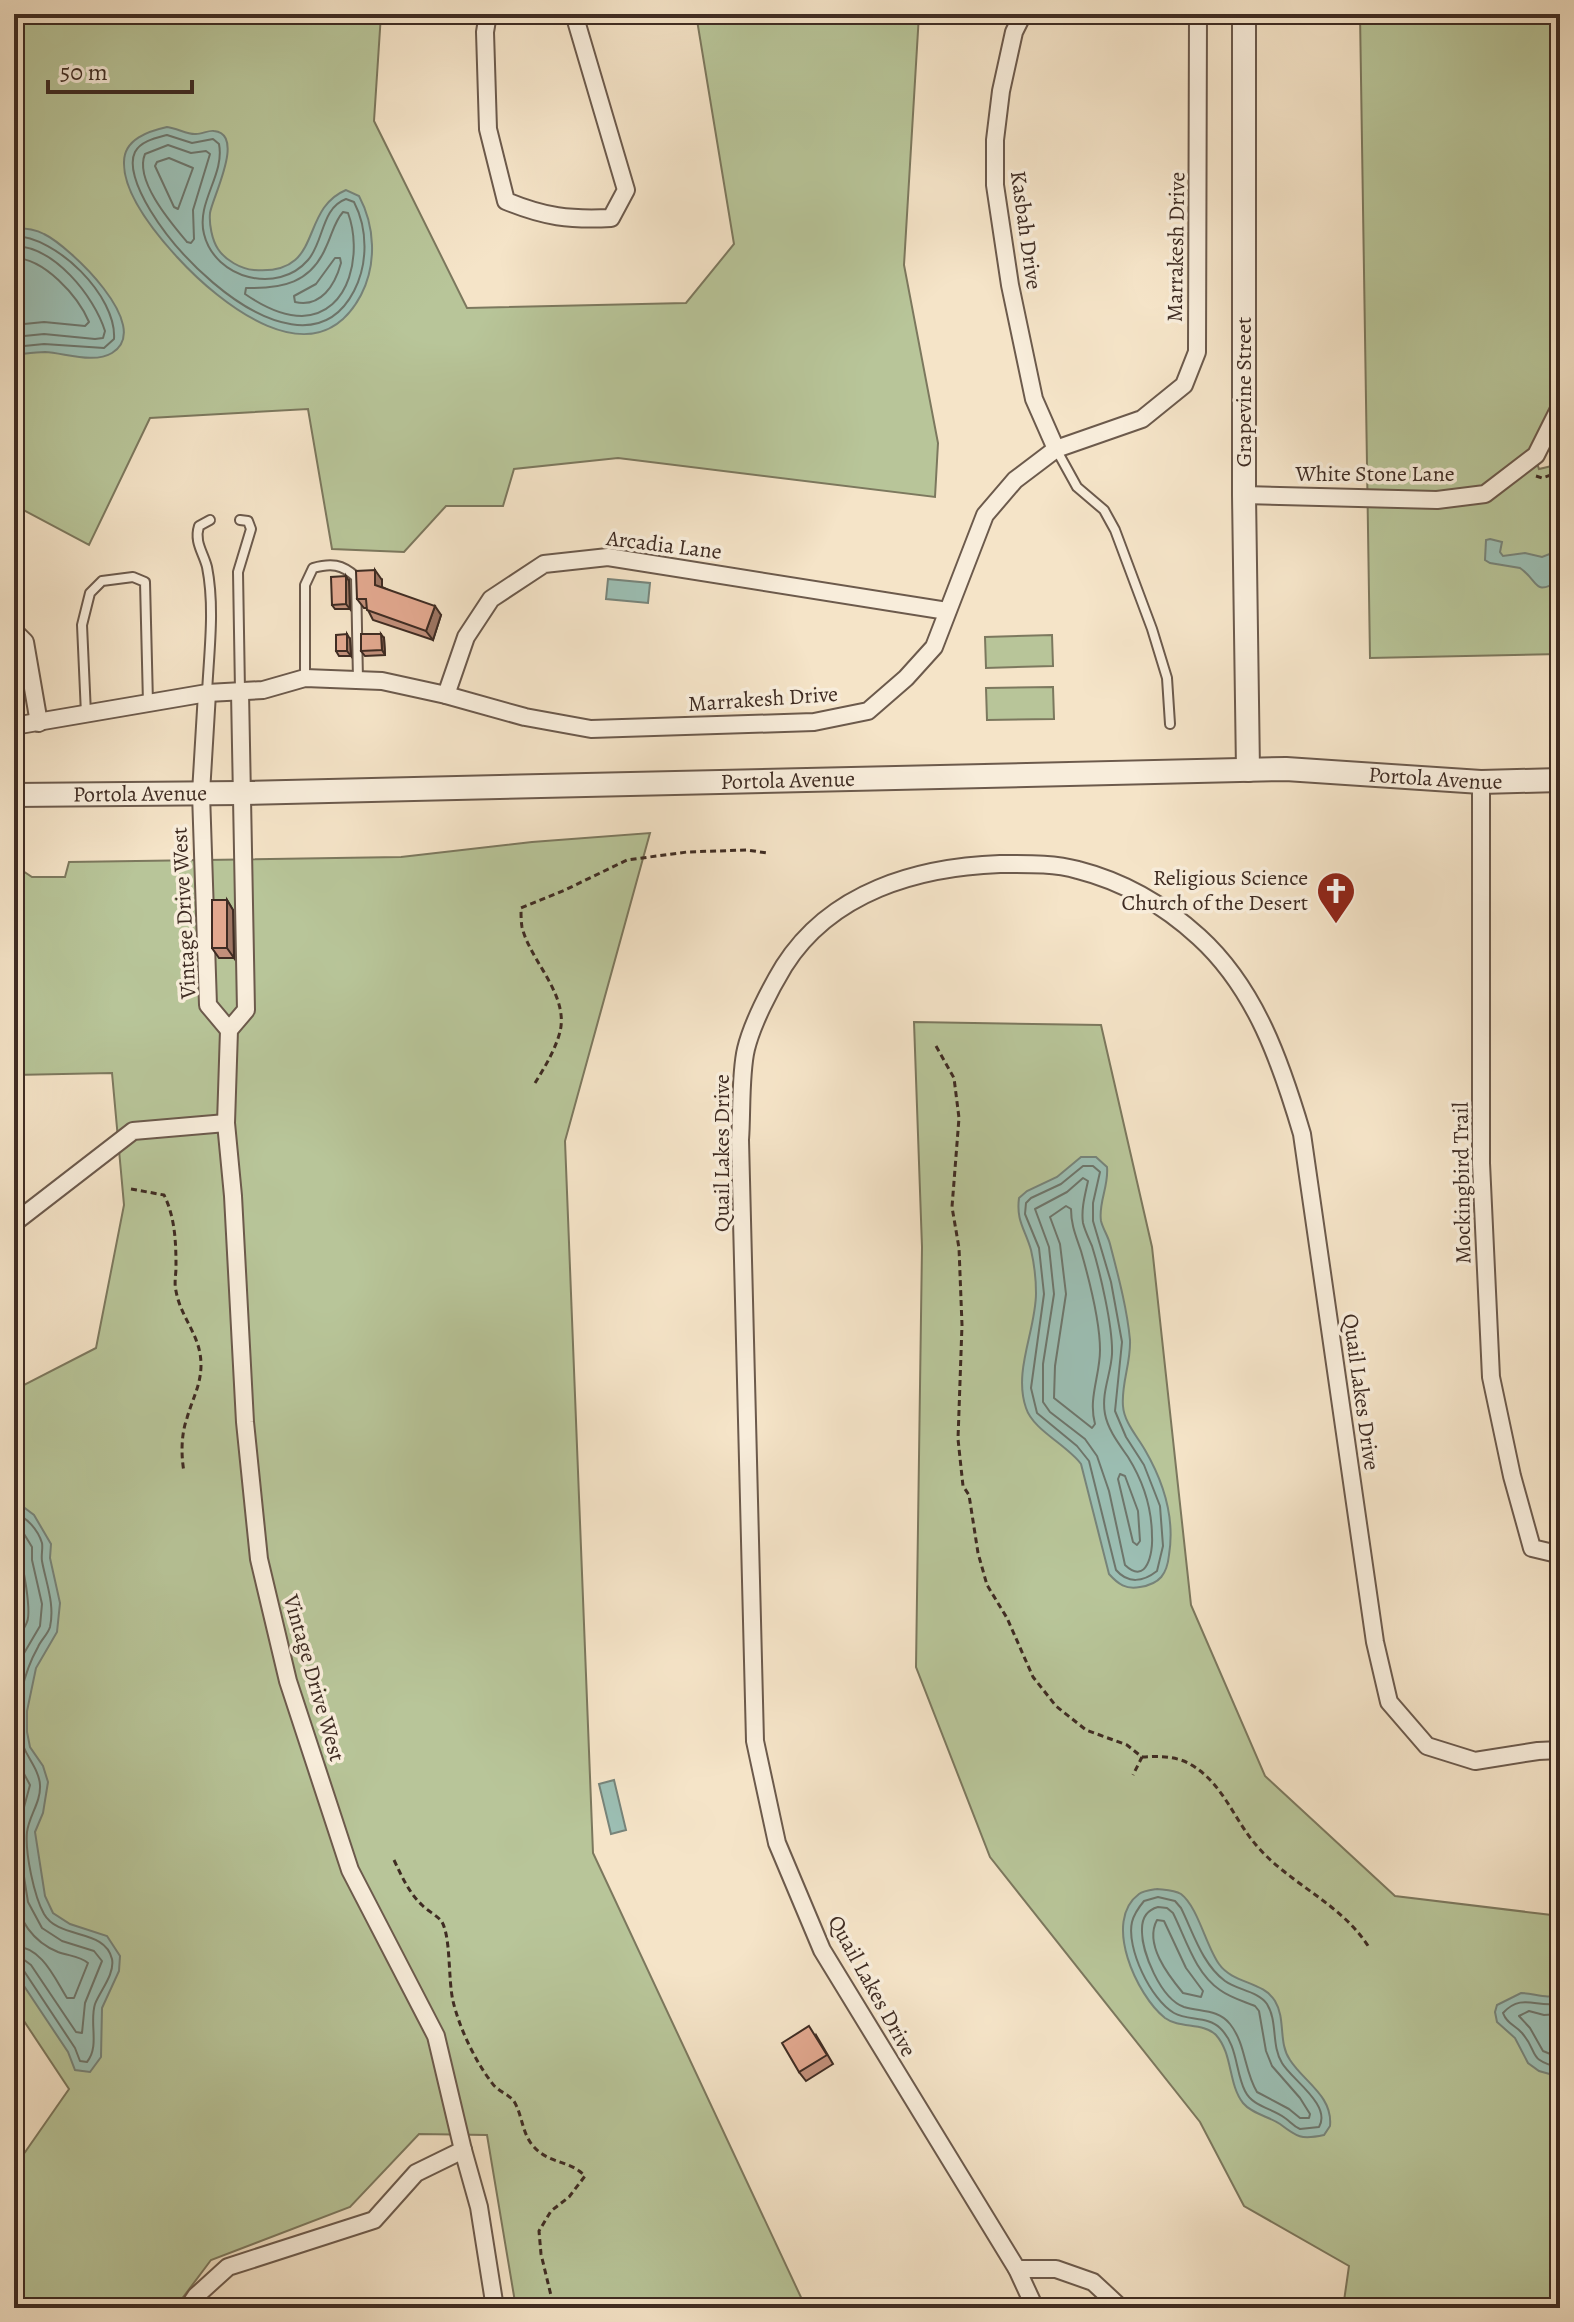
<svg xmlns="http://www.w3.org/2000/svg" width="1574" height="2322" font-family="Alegreya,serif">
	<rect width="100%" height="100%" fill="#f5e4c8"/>
	<filter id="stains"><feTurbulence type="fractalNoise" baseFrequency=".0025" numOctaves="4"/><feColorMatrix values="0 0 0 0 .2 0 0 0 0 .09 0 0 0 0 .02 0 0 0 .5 -.17"/></filter>
	<radialGradient id="worn" r=".72"><stop offset=".6" stop-color="#630" stop-opacity="0"/><stop offset="1" stop-color="#630" stop-opacity=".3"/></radialGradient>
	<g fill="#b8c599" stroke="#7c785e" stroke-width="2">
		<path d="M14 14H381L374 121 467 308 686 303 734 244 696 14H919L904 265 938 443 935 497 618 458 514 469 503 506H446L404 552 332 549 308 409 150 418 89 545 14 505V173L21 170 14 151Z"/>
		<path d="M1360 14H1560V396L1533 452 1539 469 1560 464V654L1370 658Z"/>
		<path d="M1052 635 1053 666 986 668 985 637Z"/>
		<path d="M1053 687 1054 719 987 720 986 688Z"/>
		<path d="M650 833 565 1141 593 1853 806 2308H516L487 2135 419 2134 350 2207 211 2260 175 2308H14V2168L69 2089 14 2006V1390L96 1348 124 1205 112 1073 14 1075V865L32 877H65L69 862 401 857 532 842Z"/>
		<path d="M914 1022 1101 1025 1152 1247 1191 1605 1265 1776 1395 1896 1560 1916V2308H1343L1349 2266 1244 2206 1200 2122 990 1857 916 1667 922 1247Z"/>
	</g>
	<g fill="#9cbfb4" stroke="#77847a" stroke-width="2">
		<path d="M167 127C177 128 188 135 196 134 202 134 209 130 214 131 246 134 212 198 210 213 209 224 212 240 218 249 225 260 241 269 254 270 325 276 298 210 346 190L359 196C375 226 377 264 361 295 315 382 219 303 177 257 156 234 123 194 124 162 124 139 149 131 167 127Z"/>
		<path d="M14 228C24 228 35 229 44 234 69 246 155 327 112 353 94 364 65 353 45 352 35 352 24 354 14 355Z"/>
		<path d="M1490 539 1502 542 1500 552 1503 556 1525 553 1542 557 1560 550V580C1533 597 1540 582 1520 568L1490 563 1485 560 1486 540Z"/>
		<path d="M608 579 650 583 648 603 606 599Z"/>
		<path d="M1081 1157H1096L1107 1167C1109 1186 1098 1203 1101 1221 1103 1229 1108 1236 1110 1244 1118 1275 1127 1308 1130 1340 1131 1363 1121 1384 1123 1406 1124 1422 1137 1436 1145 1450 1163 1481 1175 1518 1169 1555 1167 1574 1160 1584 1140 1587 1126 1590 1118 1584 1109 1574L1081 1464C1067 1445 1033 1430 1026 1408 1013 1371 1036 1330 1036 1293 1036 1279 1034 1263 1031 1250 1025 1229 1016 1221 1019 1198L1027 1191 1057 1177Z"/>
		<path d="M14 1505 22 1506 34 1515 51 1544 50 1558 60 1603 57 1632 36 1668 27 1711V1732L30 1747 43 1766 48 1782 43 1813 35 1832 45 1896 53 1913 70 1924 107 1936 120 1956 119 1971 102 2008 101 2057 90 2072 75 2070 68 2052 14 1971Z"/>
		<path d="M614 1780 626 1830 611 1834 599 1784Z"/>
		<path d="M1157 1889C1164 1890 1174 1890 1181 1894 1198 1907 1206 1946 1219 1964 1233 1984 1263 1981 1275 2001 1286 2019 1278 2043 1290 2060 1304 2082 1333 2096 1330 2126L1324 2135C1301 2140 1297 2137 1280 2124 1268 2116 1252 2114 1243 2103 1228 2084 1233 2054 1216 2035 1203 2022 1180 2029 1165 2018 1137 1996 1102 1921 1139 1894 1143 1891 1151 1890 1157 1889Z"/>
		<path d="M1521 1993C1535 1993 1548 2001 1560 1993V2077L1539 2071 1528 2063 1515 2038 1497 2022 1495 2012 1497 2005Z"/>
	</g>
	<g fill="none" stroke-linecap="round" stroke-linejoin="round">
		<g stroke="#6e766c" stroke-width="2">
			<path d="M167 135 192 143 213 139 219 144C225 175 196 202 204 234 215 279 278 295 308 260 324 242 321 208 346 199L354 202C368 229 368 264 354 291 295 405 110 201 135 152 141 141 156 138 167 135Z"/>
			<path d="M168 145 191 153 206 151 210 154 193 210 194 239 191 243 187 242C171 223 134 180 145 154Z"/>
			<path d="M169 158 193 168 178 209 174 207 155 166 157 162Z"/>
			<path d="M343 212 348 213C362 250 352 314 302 316 282 316 261 305 245 294L246 288C282 289 311 283 326 247 332 235 334 222 343 212Z"/>
			<path d="M14 236C56 236 117 296 114 339L104 348 44 344 14 347"/>
			<path d="M14 246C54 246 94 296 105 331L103 338 95 339 44 334 14 337"/>
			<path d="M14 258C44 258 78 296 89 322L85 326 44 322 14 325"/>
			<path d="M335 258H340L341 263C335 285 321 308 295 302L294 296 316 284Z"/>
			<path d="M1083 1166H1093L1100 1172 1093 1203V1221L1111 1282 1122 1342 1115 1411 1126 1437 1144 1465 1160 1506 1163 1546 1157 1571C1143 1582 1128 1584 1116 1570L1089 1461 1077 1446 1037 1413 1031 1388 1044 1294 1039 1248 1025 1214 1026 1203 1031 1198 1061 1184Z"/>
			<path d="M1083 1178 1088 1181C1085 1195 1081 1209 1083 1223 1085 1231 1089 1239 1092 1246 1100 1272 1113 1327 1112 1354 1111 1374 1101 1393 1105 1414 1108 1430 1119 1444 1128 1457 1143 1481 1152 1509 1152 1537 1153 1552 1147 1586 1125 1565L1109 1491 1097 1456 1085 1439 1050 1412 1043 1402V1364L1054 1294 1049 1247 1035 1209 1067 1192Z"/>
			<path d="M1066 1206 1071 1209C1071 1225 1076 1236 1081 1251 1089 1279 1100 1322 1100 1350 1100 1376 1088 1398 1095 1424L1092 1428 1054 1398 1055 1366 1066 1294 1060 1244 1050 1217Z"/>
			<path d="M1120 1474 1125 1476 1138 1511 1140 1541 1137 1545 1133 1542 1118 1479Z"/>
			<path d="M14 1513C27 1517 38 1530 42 1543 43 1549 41 1555 42 1561 46 1583 55 1604 50 1627 48 1634 41 1640 38 1647 24 1672 15 1707 20 1735 22 1753 39 1767 40 1785 41 1802 29 1816 27 1832 25 1853 34 1896 44 1914 59 1940 105 1928 112 1959 115 1974 100 1991 95 2004 89 2023 100 2046 87 2062L80 2061 75 2048 24 1971 14 1968"/>
			<path d="M14 1523 21 1529 32 1547V1560L42 1604 40 1626 20 1660 14 1682"/>
			<path d="M14 1539C21 1549 32 1610 27 1622 24 1630 18 1638 14 1645"/>
			<path d="M14 1755 30 1785 17 1833 28 1902 42 1928 62 1941 94 1951 102 1961 85 2003 82 2033 76 2032 31 1965 23 1959 14 1958"/>
			<path d="M14 1893C18 1920 33 1942 58 1952 69 1956 80 1956 88 1963L74 1998H67C54 1977 42 1947 14 1946"/>
			<path d="M1158 1897 1175 1901 1181 1908C1193 1932 1202 1964 1225 1981 1237 1990 1258 1991 1267 2004 1278 2022 1271 2045 1282 2063 1291 2079 1332 2105 1319 2127L1300 2129C1293 2126 1291 2122 1285 2118 1272 2108 1253 2107 1245 2091 1235 2071 1238 2045 1220 2028 1208 2016 1188 2021 1174 2013 1151 2000 1126 1948 1132 1922 1134 1914 1139 1907 1144 1901Z"/>
			<path d="M1158 1907 1167 1908 1173 1913C1186 1939 1195 1973 1220 1990 1231 1998 1243 2001 1255 2006L1259 2011 1266 2051 1272 2066 1300 2098 1310 2114 1309 2118H1300L1289 2109 1257 2092C1244 2071 1246 2044 1230 2024 1218 2009 1200 2012 1184 2007 1161 1999 1141 1952 1142 1929 1142 1918 1147 1910 1158 1907Z"/>
			<path d="M1157 1920 1164 1921 1186 1968 1203 1991 1201 1997 1183 1993C1168 1975 1144 1944 1157 1920Z"/>
			<path d="M1560 2003C1538 2009 1522 1992 1503 2013 1507 2024 1515 2025 1522 2033 1540 2054 1526 2059 1560 2068"/>
			<path d="M1560 2014 1544 2015 1529 2011 1519 2016 1530 2028 1543 2051 1560 2058"/>
		</g>
		<defs>
			<g id="service">
				<path d="M1056 449 1077 487 1104 510 1115 530 1152 629 1167 678 1170 724"/>
				<path d="M305 678V585L313 568C331 563 342 564 356 577L358 680"/>
				<path d="M240 691 238 572 251 529 248 521 240 520"/>
				<path d="M207 693C209 652 215 607 207 567 203 552 194 542 199 526L210 520"/>
				<path d="M86 714 82 625 90 593 102 581 133 577 145 582 148 703"/>
			</g>
			<g id="minor">
				<path d="M488 14 485 32 488 129 506 201C545 217 569 220 611 218L626 190 574 14"/>
				<path d="M1023 14 1014 32 1001 91 995 140V185L1010 285 1034 399 1056 449"/>
				<path d="M1244 495 1437 500 1485 494 1536 455 1560 407"/>
				<path d="M14 631 25 642 39 723"/>
				<path d="M240 692 246 1010 229 1030 226 1123 233 1196 245 1422 259 1559 288 1681 350 1870 436 2036 463 2150 479 2207 495 2308"/>
				<path d="M207 693 201 793 208 1005 229 1030"/>
				<path d="M446 695 466 637 491 599 544 564 608 557 947 611"/>
				<path d="M14 726 207 693 263 690 305 678 382 681 446 695 525 717 591 729 814 722 868 711 906 678 934 647 985 515 1015 480 1056 449 1142 419 1184 385 1197 352 1198 14"/>
				<path d="M1481 782V1163L1491 1377 1512 1476 1532 1548 1553 1553 1560 1552"/>
				<path d="M14 1223 133 1131 226 1123"/>
				<path d="M1017 2269H1056L1093 2282 1121 2308"/>
				<path d="M188 2308 196 2296 228 2267 374 2220 416 2173 463 2150"/>
				<path d="M1035 2308 1017 2269 822 1950 777 1843 755 1741 740 1140C742 1114 740 1074 746 1049 752 1024 770 989 784 966 831 892 917 867 1000 864 1026 864 1053 863 1078 870 1125 882 1164 905 1199 937 1256 989 1281 1063 1302 1134L1375 1642 1389 1702 1427 1746 1475 1761 1538 1751 1560 1750"/>
			</g>
			<g id="tertiary">
				<path d="M1244 14V495L1248 770"/>
				<path id="s1" d="M14 795 240 793 1286 769 1481 782 1560 780"/>
			</g>
		</defs>
		<use href="#service" stroke="#6c5a4c" stroke-width="12"/>
		<use href="#minor" stroke="#6c5a4c" stroke-width="20"/>
		<use href="#tertiary" stroke="#6c5a4c" stroke-width="26"/>
		<g stroke="#3f2c23" stroke-width="3" stroke-dasharray="6 4" stroke-linecap="butt">
			<path d="M1536 476 1542 478 1560 472"/>
			<path d="M936 1046 954 1078 959 1118 952 1207 959 1248 962 1325 958 1439 963 1486 969 1495 978 1553 987 1585 1007 1618 1033 1677 1056 1706 1086 1730 1127 1745 1142 1757 1133 1775"/>
			<path d="M535 1083C545 1067 555 1050 560 1032 569 994 530 961 522 927 521 921 521 914 521 908L565 890 627 860 687 852 747 850 767 853"/>
			<path d="M131 1189 164 1195C175 1217 176 1242 176 1267 176 1275 174 1283 176 1291 181 1319 201 1335 201 1365 201 1385 192 1400 187 1418 181 1435 181 1455 184 1472"/>
			<path d="M1142 1757C1158 1756 1176 1756 1190 1764 1223 1783 1233 1818 1256 1845 1290 1885 1342 1903 1370 1949"/>
			<path d="M394 1860C402 1877 409 1893 423 1906 428 1911 438 1916 442 1922 451 1938 448 1980 453 2001 459 2027 475 2061 492 2083 498 2092 510 2094 515 2103 523 2118 522 2134 534 2147 549 2164 570 2160 585 2176L569 2197 551 2211 539 2231 541 2254 554 2308"/>
		</g>
		<use href="#service" stroke="#f8eddb" stroke-width="8"/>
		<use href="#minor" stroke="#f8eddb" stroke-width="16"/>
		<use href="#tertiary" stroke="#f8eddb" stroke-width="22"/>
	</g>
	<g fill="#c2907b" stroke="#3f2c23" stroke-width="2">
		<path d="M382 580V587L441 615 433 640 373 620 367 608H364L357 599Z"/>
		<path d="M349 581 350 609H335L332 605Z"/>
		<path d="M384 638 385 655 365 656 361 651Z"/>
		<path d="M350 639 351 656H339L336 651Z"/>
		<path d="M227 900 233 910 234 958H219L212 948Z"/>
		<path d="M816 2035 833 2064 806 2081 799 2072Z"/>
	</g>
	<g fill="#9e7664" stroke="#3f2c23" stroke-width="2">
		<path d="M375 570 382 580V594L375 585Z"/>
		<path d="M346 576 349 581 350 609 346 604Z"/>
		<path d="M435 606 441 615 433 640 426 631Z"/>
		<path d="M347 634 350 639 351 656 347 651Z"/>
		<path d="M381 634 384 638 385 655 382 650Z"/>
		<path d="M227 900 233 910 234 958 227 948Z"/>
	</g>
	<g fill="#e2a88f" stroke="#3f2c23" stroke-width="2">
		<path d="M375 570V585L435 606 426 631 367 610 366 599H357L356 571Z"/>
		<path d="M346 576V604L332 605 331 577Z"/>
		<path d="M347 634V651H336V635Z"/>
		<path d="M361 634H381L382 650 361 651Z"/>
		<rect x="212" y="900" width="15" height="48"/>
		<path d="M809 2026 827 2055 799 2072 782 2043Z"/>
	</g>
	<defs>
		<symbol id="church-pin" viewBox="-11 -11 22 30"><path d="M0 17L-7.5 6A9.5 9.5 0 1 1 7.5 6Z" fill="#8f2418" stroke="#f8eddb"/><path d="M-1.2-6h2.4v3.5h3.3v2.4h-3.3V6h-2.4V-.1h-3.3v-2.4h3.3Z" fill="#fff"/></symbol>
	</defs>
	<g fill-rule="evenodd">
		<use href="#church-pin" x="1314" y="869" width="44" height="60"/>
	</g>
	<g text-anchor="middle" dominant-baseline="central" stroke-width="7" stroke-linejoin="round" paint-order="stroke">
		<g font-size="22" fill="#3f2c23" stroke="#f8eddb">
			<text transform="translate(1026 230) rotate(82)">Kasbah Drive</text>
			<text transform="translate(1176 247) rotate(-89)">Marrakesh Drive</text>
			<text transform="translate(1244 392) rotate(-90)">Grapevine Street</text>
			<text x="1375" y="474">White Stone Lane</text>
			<text transform="translate(664 545) rotate(7)">Arcadia Lane</text>
			<text transform="translate(763 699) rotate(-4)">Marrakesh Drive</text>
			<text stroke="none"><textPath href="#s1" startOffset="1422">Portola Avenue</textPath></text>
			<text stroke="none"><textPath href="#s1" startOffset="774">Portola Avenue</textPath></text>
			<text stroke="none"><textPath href="#s1" startOffset="126">Portola Avenue</textPath></text>
			<text transform="translate(184 913) rotate(-93)">Vintage Drive West</text>
			<text transform="translate(722 1153) rotate(-90)">Quail Lakes Drive</text>
			<text transform="translate(1462 1183) rotate(-91)">Mockingbird Trail</text>
			<text transform="translate(1361 1392) rotate(82)">Quail Lakes Drive</text>
			<text transform="translate(314 1678) rotate(74)">Vintage Drive West</text>
			<text transform="translate(872 1986) rotate(61)">Quail Lakes Drive</text>
		</g>
		<g font-size="22" fill="#3f2c23" stroke="#f8eddb" text-anchor="end">
			<text x="1308" y="878">Religious Science<tspan x="1308" dy="25">Church of the Desert</tspan></text>
		</g>
	</g>
	<rect width="1574" height="2322" fill="none" stroke="#f5e4c8" stroke-width="48"/>
	<rect x="16" y="16" width="1542" height="2290" fill="none" stroke="#3f2c23" stroke-width="4"/>
	<rect x="24" y="24" width="1526" height="2274" fill="none" stroke="#3f2c23" stroke-width="2"/>
	<path d="M48 80v12h144v-12" fill="none" stroke="#3f2c23" stroke-width="4"/>
	<text x="60" y="80" font-size="24" fill="#3f2c23" stroke="#f8eddb" stroke-width="6" paint-order="stroke">50 m</text>
	<rect width="100%" height="100%" filter="url(#stains)"/>
	<rect width="100%" height="100%" fill="url(#worn)"/>
</svg>
